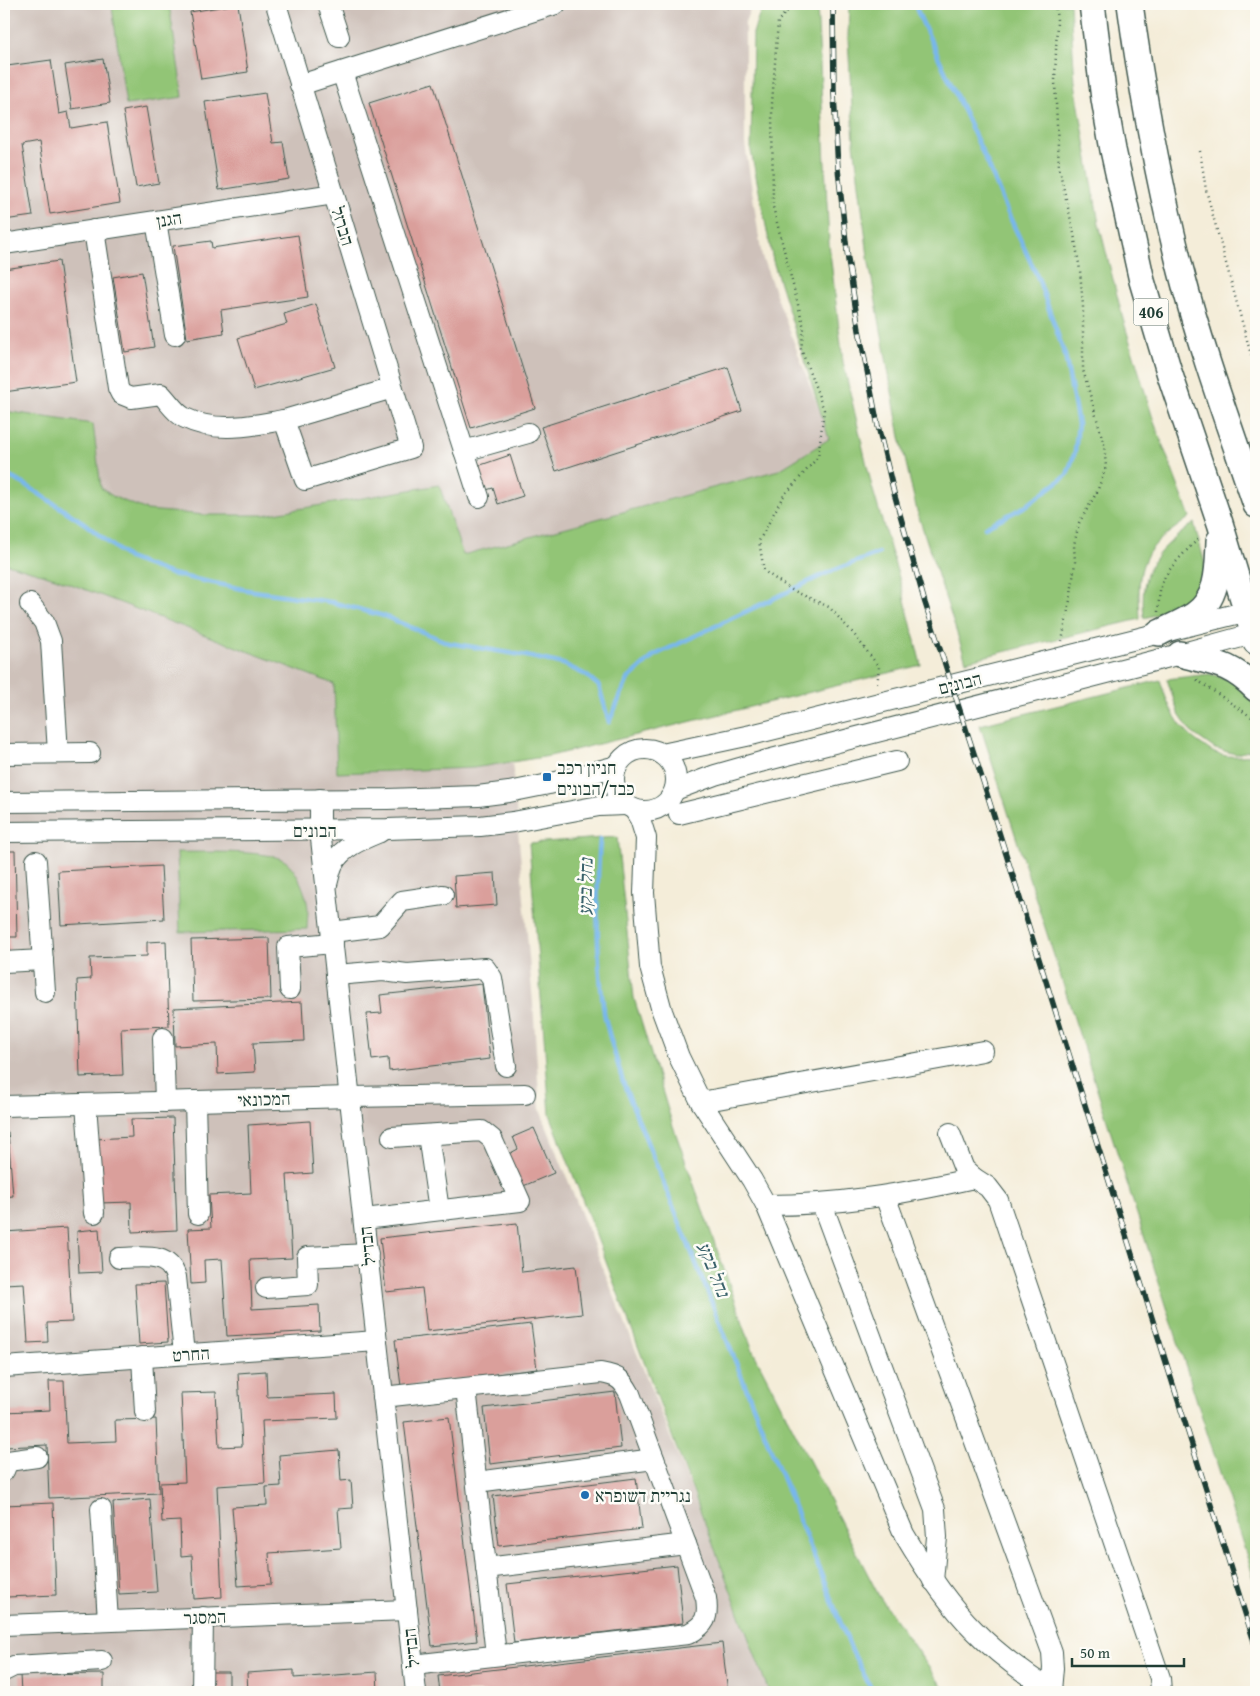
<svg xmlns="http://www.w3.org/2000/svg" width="1260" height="1696" font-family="'Gentium Book Plus','Frank Ruhl Libre',serif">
	<rect width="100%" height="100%" fill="#fdfcf7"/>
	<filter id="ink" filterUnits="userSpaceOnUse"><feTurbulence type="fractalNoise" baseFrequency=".02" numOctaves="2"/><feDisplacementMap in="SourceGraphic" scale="10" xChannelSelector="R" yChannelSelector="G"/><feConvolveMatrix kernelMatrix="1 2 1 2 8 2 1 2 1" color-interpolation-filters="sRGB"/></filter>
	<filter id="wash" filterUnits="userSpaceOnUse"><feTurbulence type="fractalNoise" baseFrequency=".0096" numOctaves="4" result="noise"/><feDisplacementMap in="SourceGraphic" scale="20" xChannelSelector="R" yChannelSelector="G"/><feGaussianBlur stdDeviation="1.12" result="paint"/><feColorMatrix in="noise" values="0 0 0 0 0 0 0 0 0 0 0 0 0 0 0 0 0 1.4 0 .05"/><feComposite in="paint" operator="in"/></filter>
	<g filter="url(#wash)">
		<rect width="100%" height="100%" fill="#f4edd9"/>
		<path fill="#cec1ba" d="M4 4H752L745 22V144L762 257 830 439 779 470 494 552 533 1003 540 1110 772 1692H4Z"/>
		<g fill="#92c576" stroke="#588155">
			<path d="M132 4H169L183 97 126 105 112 7Z"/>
			<path d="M763 4H817L829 244 843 362 872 487 902 588 921 665 550 756 473 768 337 773 334 684 55 578 4 563V411L93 424 101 488 114 497 147 510 205 515H263L439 485 463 555 779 470 829 439 773 261 751 151 753 33Z"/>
			<path d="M849 4H1070L1075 83 1099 224 1123 319 1154 422 1190 517C1179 526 1165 534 1156 544 1135 565 1139 593 1140 619L966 661 917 511 900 437 868 257 854 143 848 38Z"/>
			<path d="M1194 523 1205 564 1204 577 1197 591 1181 608 1144 618C1139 567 1155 553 1194 523Z"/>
			<path d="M1210 674 1231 680 1250 698 1256 712V749L1236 754 1215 749 1191 732 1178 713 1167 679Z"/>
			<path d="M1160 680C1168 707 1179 731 1204 746 1208 749 1213 753 1218 754 1230 758 1244 756 1256 754V1585L980 725Z"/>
			<path d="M617 837 634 998 672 1123 753 1351 879 1596 946 1692H769L550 1114 529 843Z"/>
			<path d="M177 852C199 853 268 849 285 861 297 869 307 895 308 909 308 915 307 922 307 929L180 932Z"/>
		</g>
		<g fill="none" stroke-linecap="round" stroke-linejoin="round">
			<g stroke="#78b7eb" stroke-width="4.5">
				<path d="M915 4 918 13 988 164 1007 211 1038 278 1065 355 1078 424 1075 452 1067 475 1026 506 985 527"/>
				<path d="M4 474 24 484 84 523 128 558 171 574 247 590 331 602 384 616 449 643 522 655 563 664 586 675 599 686 609 722"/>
				<path d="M609 722 628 679 655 655 827 573 879 553"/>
				<path d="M600 839C596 896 596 955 604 1012 608 1035 617 1059 623 1082L852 1651 873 1692"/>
			</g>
		</g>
		<g id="blocks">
			<g fill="#da9f9b">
				<path d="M238 4 248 72 201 79 190 12Z"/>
				<path d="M103 59 110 103 72 109 65 65Z"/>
				<path d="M51 60 59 114 68 112 71 128 107 122 120 203 50 214 39 142 22 145 33 216 4 220V87L10 86 7 66Z"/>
				<path d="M433 83 535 408 471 428 369 103Z"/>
				<path d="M265 93 273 143 283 142 289 179 219 190 205 102Z"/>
				<path d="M146 107 159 183 136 187 123 111Z"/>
				<path d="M298 235 308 297 221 310 224 333 187 339 173 246 211 241 212 248Z"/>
				<path d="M59 261 76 382 4 392V269Z"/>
				<path d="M142 272 154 347 125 352 113 277Z"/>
				<path d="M316 304 335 367 254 390 238 338 287 324 284 314Z"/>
				<path d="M728 367 742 411 556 471 541 427Z"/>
				<path d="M510 455 523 496 498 504 493 488 483 491 475 467Z"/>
				<path d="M4 851H15L17 937H9L10 951H4Z"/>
				<path d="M161 866 164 919 61 925 58 871Z"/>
				<path d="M495 873 497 905 456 908 454 876Z"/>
				<path d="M269 938 271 999 193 1001 191 940Z"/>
				<path d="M166 941 169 1026 121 1028 123 1075 80 1077 77 980 91 979 90 958 147 956V942Z"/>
				<path d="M482 984 490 1059 389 1071 388 1058 372 1060 367 1014 382 1013 380 995Z"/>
				<path d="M302 1002 304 1041 253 1043 255 1072 218 1074 217 1044 175 1046 174 1008Z"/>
				<path d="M173 1118 177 1230 132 1232 131 1202 99 1203 96 1139 132 1137 131 1119Z"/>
				<path d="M310 1121 313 1173 287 1175 292 1258 250 1260 252 1309 319 1305 320 1331 227 1336 222 1259 204 1260 205 1283 191 1284 188 1229 211 1228 209 1195 251 1193 248 1125Z"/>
				<path d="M534 1128 554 1173 521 1187 507 1155 518 1149 513 1137Z"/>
				<path d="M8 1132 13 1196 4 1197V1133Z"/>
				<path d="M517 1223 522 1272 576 1266 582 1314 427 1331 422 1288 386 1292 380 1238Z"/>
				<path d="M67 1228 72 1322 47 1323 48 1342 28 1343 24 1283 4 1284V1232Z"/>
				<path d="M99 1229 102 1272 79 1273 77 1231Z"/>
				<path d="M164 1283 168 1342 139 1344 135 1284Z"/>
				<path d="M531 1324 537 1369 401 1386 395 1340Z"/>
				<path d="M266 1371 267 1397 336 1394 337 1418 262 1421 265 1483 217 1486 222 1597 194 1599 192 1555 181 1556 180 1521 162 1522 160 1483 185 1482 181 1393 216 1392 219 1447 242 1446 238 1373Z"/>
				<path d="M49 1381H64L67 1443 116 1441 115 1420 156 1419 159 1493 49 1498 47 1445 6 1447 5 1412 50 1410Z"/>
				<path d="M615 1392 621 1448 490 1464 484 1408Z"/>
				<path d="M449 1417 477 1641 432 1646 404 1422Z"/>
				<path d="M339 1450 341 1481 351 1480 353 1508 338 1509 341 1548 269 1553 271 1584 238 1586 232 1507 267 1505 266 1487 281 1486 279 1455Z"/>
				<path d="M636 1478 642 1529 499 1546 493 1496Z"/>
				<path d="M150 1499 157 1592 119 1594 113 1502Z"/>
				<path d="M53 1503 56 1595 7 1597 4 1505Z"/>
				<path d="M677 1565 683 1623 514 1643 507 1584Z"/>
				<path d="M722 1643 728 1692H440L438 1676Z"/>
				<path d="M294 1670V1678L377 1672 378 1692H248L247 1673Z"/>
				<path d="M208 1672H229V1692H209Z"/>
				<path d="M104 1674V1692H21L20 1675Z"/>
			</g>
		</g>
	</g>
	<g filter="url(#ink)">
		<use href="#blocks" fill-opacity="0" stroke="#3f574d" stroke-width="1"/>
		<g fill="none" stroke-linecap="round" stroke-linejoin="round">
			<defs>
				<g id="minor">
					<path d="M276 4C321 152 366 300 411 448L305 480 284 420 393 388"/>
					<path d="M328 4 339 37"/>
					<path d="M342 72 479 497"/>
					<path d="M300 85 556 4"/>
					<path d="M156 221 175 335"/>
					<path d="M94 230 118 388 121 394 131 398 161 394C168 401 176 414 185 418 217 434 252 425 284 420"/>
					<path d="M4 244 334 194"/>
					<path d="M464 451 528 433"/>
					<path d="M30 604 44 622 51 641 58 753"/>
					<circle cx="645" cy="780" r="31"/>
					<path d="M4 754 90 753"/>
					<path d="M662 754 751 735 1256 609"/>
					<path d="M675 790 715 775 764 761 1165 658 1256 633"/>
					<path d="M320 799V830L416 1692"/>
					<path d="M4 802 387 799 478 796 509 792 549 784 617 766"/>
					<path d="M634 809 640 819 646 838 644 893 650 967 662 1011 679 1057 701 1102 752 1180 766 1205 904 1534C924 1568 946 1602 974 1630 997 1654 1025 1674 1053 1692"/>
					<path d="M679 814 897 761"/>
					<path d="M4 832 387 829 480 826 513 822 599 806 625 805"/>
					<path d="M36 861 45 992"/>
					<path d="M327 884C329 878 330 870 333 864 342 847 363 839 380 832"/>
					<path d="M332 932 380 926 402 901 443 895"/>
					<path d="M4 962 43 960"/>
					<path d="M336 975 383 971 407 974 485 968 492 978 506 1066"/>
					<path d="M290 989 288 947 333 943"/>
					<path d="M163 1038 165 1102"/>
					<path d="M195 1101 198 1214"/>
					<path d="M701 1102 983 1051"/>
					<path d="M86 1104 94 1213"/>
					<path d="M4 1106 350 1097 525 1094"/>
					<path d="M950 1133 964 1169 974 1178 988 1187 998 1200 1160 1678 1161 1692"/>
					<path d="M428 1135 439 1210"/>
					<path d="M885 1196 1052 1652 1053 1668 1051 1691"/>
					<path d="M822 1204 935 1509 937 1537 933 1581"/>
					<path d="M766 1205C840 1205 902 1194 974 1178"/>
					<path d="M364 1219 520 1201 492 1139 482 1131 392 1137"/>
					<path d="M119 1258C141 1258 168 1251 176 1277L184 1354"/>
					<path d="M266 1288 308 1285 307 1257 368 1254"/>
					<path d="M142 1357 145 1412"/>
					<path d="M4 1367 377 1341"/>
					<path d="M466 1388 496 1655"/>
					<path d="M383 1397 601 1373C618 1376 622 1379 630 1394L706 1598C709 1618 705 1625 688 1634L413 1665"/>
					<path d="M4 1471 8 1461 37 1457"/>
					<path d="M477 1482 654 1459"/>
					<path d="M101 1509 108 1621"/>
					<path d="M486 1568 686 1544"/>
					<path d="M4 1625 407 1610"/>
					<path d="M4 1671 14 1666 102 1661"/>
					<path d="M202 1692 203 1617"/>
				</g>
				<g id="major">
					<path d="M1092 4 1104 99 1113 150 1142 281 1170 375 1220 523 1256 642"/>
					<path d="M1130 4C1142 93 1159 183 1181 271 1201 350 1230 428 1256 505"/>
					<path d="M1159 633C1171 627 1183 622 1194 615 1219 599 1218 567 1219 541"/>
					<path d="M1180 654C1214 663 1230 663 1256 689"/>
				</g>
			</defs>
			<use href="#minor" stroke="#3f574d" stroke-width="22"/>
			<use href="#major" stroke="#3f574d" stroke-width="28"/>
			<g stroke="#3f574d" stroke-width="2.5" stroke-dasharray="1 4" stroke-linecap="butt">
				<path d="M794 4 778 21 772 104 773 207 804 328 801 349 824 410 818 457 782 498 759 541 764 571 792 590 829 607 853 633 879 667 877 687"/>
				<path d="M1055 4 1057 20 1055 81 1059 168 1074 234 1080 270 1083 306V370L1104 444 1106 467 1097 492 1079 523 1074 545 1075 562 1071 595 1062 641"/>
				<path d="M1200 151 1206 190 1256 373"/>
				<path d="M1158 612C1159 601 1159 591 1163 581 1167 570 1189 547 1199 539"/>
				<path d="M1197 680 1256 720"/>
			</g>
			<use href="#minor" stroke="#fff" stroke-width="20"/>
			<use href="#major" stroke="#fff" stroke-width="25"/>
			<defs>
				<path id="rail" d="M833 4 834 94 838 169 848 260 859 330 878 426 894 493 925 603 982 778 1256 1648"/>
			</defs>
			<use href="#rail" stroke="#1f3d34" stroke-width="5.5"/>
			<use href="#rail" stroke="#fdfcf7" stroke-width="4" stroke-dasharray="11" stroke-linecap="butt"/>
		</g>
	</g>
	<g fill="#1f6fb2" stroke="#fdfcf7" stroke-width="2">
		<rect x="542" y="772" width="10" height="10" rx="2.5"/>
		<circle cx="585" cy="1495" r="5"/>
	</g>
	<g text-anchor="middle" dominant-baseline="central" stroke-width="5" stroke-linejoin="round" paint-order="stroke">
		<rect fill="#fdfcf7" stroke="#62766e" stroke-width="1" x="1133.5" y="298.5" width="35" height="27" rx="4"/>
		<g font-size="16" font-weight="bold" fill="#1f3d34">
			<text x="1151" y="312">406</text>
		</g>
		<g font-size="18" fill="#1f3d34" stroke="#fdfcf7">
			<text transform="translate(169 219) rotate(-9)">הגנן</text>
			<text transform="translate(343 226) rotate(73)">הברזל</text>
			<text transform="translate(960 683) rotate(-14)">הבונים</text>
			<text x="315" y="830">הבונים</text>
			<text transform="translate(264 1099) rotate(-2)">המכונאי</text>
			<text transform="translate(367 1246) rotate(-96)">הבדיל</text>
			<text transform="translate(191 1354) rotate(-4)">החרט</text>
			<text transform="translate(205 1617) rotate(-2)">המסגר</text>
			<text transform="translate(411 1648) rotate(-96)">הבדיל</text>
		</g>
		<g font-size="18" fill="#1f3d34" stroke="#fdfcf7" text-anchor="start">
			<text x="557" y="767">חניון רכב<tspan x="557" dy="21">כבד/הבונים</tspan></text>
			<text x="595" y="1495">נגריית דשופרא</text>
		</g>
		<g font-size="19" font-style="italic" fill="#3a626b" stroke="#fdfcf7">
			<text transform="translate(585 887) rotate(-89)">נחל בקע</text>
			<text transform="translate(714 1269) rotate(68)">נחל בקע</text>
		</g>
	</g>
	<rect width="1260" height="1696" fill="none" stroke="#fdfcf7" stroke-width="20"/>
	<path d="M1072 1658v8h112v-8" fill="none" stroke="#1f3d34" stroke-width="2.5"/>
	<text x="1080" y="1658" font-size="15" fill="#1f3d34" stroke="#fdfcf7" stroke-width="4" paint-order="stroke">50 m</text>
</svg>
